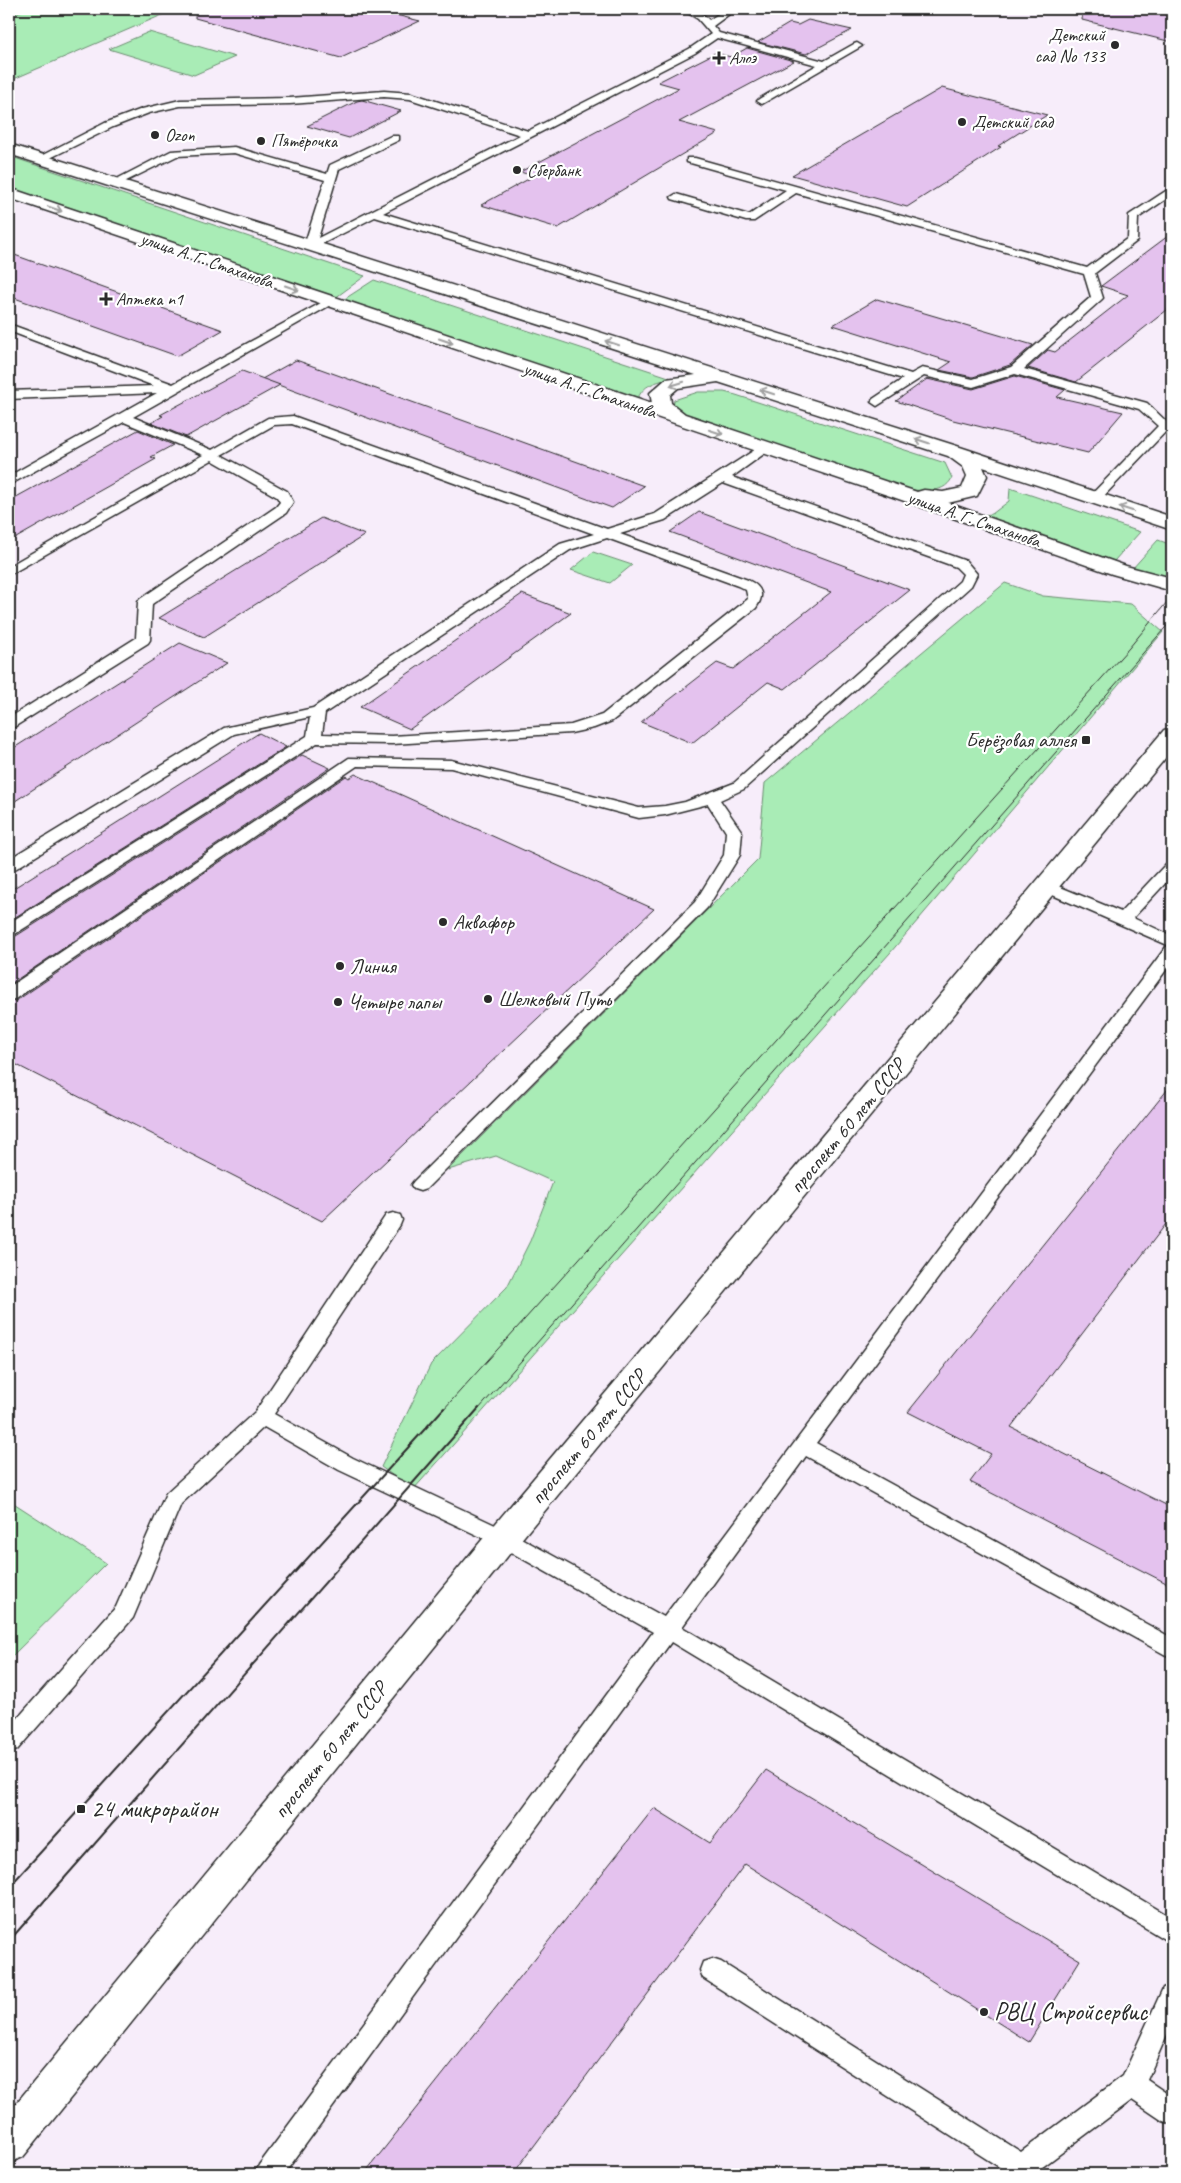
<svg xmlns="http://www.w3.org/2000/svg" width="1181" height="2183" font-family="Caveat,sans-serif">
	<rect width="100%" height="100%" fill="#f7edfa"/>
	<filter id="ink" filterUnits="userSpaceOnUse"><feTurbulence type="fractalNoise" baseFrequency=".02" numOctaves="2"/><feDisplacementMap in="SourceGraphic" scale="10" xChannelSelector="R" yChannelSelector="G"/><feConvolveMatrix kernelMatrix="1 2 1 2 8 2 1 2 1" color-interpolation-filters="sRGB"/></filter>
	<g filter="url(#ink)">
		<g fill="#a9ecb6" stroke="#6a8c70">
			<path d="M26 9H176L9 81V16Z"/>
			<path d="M149 32 235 57 194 75 109 49Z"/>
			<path d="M9 156 365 276 335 298 9 188Z"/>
			<path d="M374 280 672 378C657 382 642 384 637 401L343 300Z"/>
			<path d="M698 392H724L736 395 945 463 952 478C943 496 919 490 903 489L687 418 673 407 674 400Z"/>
			<path d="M1010 488 1140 532 1114 561 981 515 992 514 1009 501Z"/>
			<path d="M1158 540 1172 545V582L1132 569Z"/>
			<path d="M593 552 632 565 610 583 571 570Z"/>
			<path d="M1005 583 1043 596 1131 604 1163 632 890 953 413 1490 381 1467 431 1364 507 1287 530 1241 553 1182 496 1156 448 1170 758 859 765 783Z"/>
			<path d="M9 1500 106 1563 9 1659Z"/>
		</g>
		<g fill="#e4c2ee" stroke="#2b2b2b">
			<path d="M196 9H372L420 21 341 58 195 18Z"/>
			<path d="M1083 9H1172V42L1082 20Z"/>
			<path d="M808 20 852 30 806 54 758 42 790 23 798 25Z"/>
			<path d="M747 48 794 61 679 122 718 133 558 228 481 205 534 176 520 172 679 88 658 82 715 53 731 57Z"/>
			<path d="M942 88 1047 115 998 146 1001 147 907 207 792 175Z"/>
			<path d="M362 100 401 111 349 138 307 126 357 101Z"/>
			<path d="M1172 233V306L1076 382 1028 368 1048 350 1055 352 1128 295 1101 286Z"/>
			<path d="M9 253 223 330 177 356 9 296Z"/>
			<path d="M877 299 1033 345 1010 365 973 377 939 370 951 362 833 325Z"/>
			<path d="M296 360 644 486 612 508 262 379Z"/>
			<path d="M242 371 280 385 186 437 151 423 163 416 160 415Z"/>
			<path d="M1015 376 1065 390 1057 397 1123 412 1088 453 953 420 896 401 927 379 973 389Z"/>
			<path d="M138 430 173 445 151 457 156 459 9 542V501Z"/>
			<path d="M699 512 910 590 785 689 768 682 692 743 641 722 717 663 733 669 831 592 670 532Z"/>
			<path d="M321 518 365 535 204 637 159 618Z"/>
			<path d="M522 594 571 613 410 729 360 707Z"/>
			<path d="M180 643 227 663 9 805V751Z"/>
			<path d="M259 733 286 747 9 921V891Z"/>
			<path d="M302 755 330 768 9 985V937L16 936Z"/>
			<path d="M355 774 654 909 322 1221 9 1061V1002L16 1001 346 776 349 778Z"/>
			<path d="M1172 1084V1216L1011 1427 1172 1508V1586L970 1482 991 1454 908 1412Z"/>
			<path d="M766 1770 1080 1960 1029 2042 745 1864 513 2174H364L654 1808 710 1843Z"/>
		</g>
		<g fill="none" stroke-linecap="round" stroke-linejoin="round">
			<defs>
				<g id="service">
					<path d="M681 9C692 9 701 11 709 20L726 9H736L713 26 719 33 824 61 854 44 857 43 862 46 762 104 757 101 759 99 817 65 717 38 695 53 383 213 911 374 922 368 973 379 1011 367 1091 297 1084 274 796 193 754 221H746L672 199 671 197 676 194 749 215 786 190 687 162V158H695L1087 268 1128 238 1129 215 1172 187V195L1138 218 1137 241 1095 273 1103 298 1101 300 1024 369 1147 403 1171 426 1099 501 1094 502 1088 498 1158 426 1139 409 1015 374 973 387 924 376 877 406 871 402 873 399 903 379 375 217 314 248H306L304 246 325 180 234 153 177 156 118 185 114 186 109 183 171 151 234 147 327 174 330 165 391 136H399V140L339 169 318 238 520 135 410 99 384 97 290 104 180 106 149 113 113 127 44 161H36L35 159 105 123 142 109 180 100 290 98 384 91 411 93 528 131 689 49 711 34 698 19Z"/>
					<path d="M330 298 334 299 336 301 334 303 133 417 212 450 268 418 293 416 607 529 655 514 764 444 768 445 770 448 768 451 732 477 966 561 977 574 971 586 744 789 720 800 742 832 740 855 707 908 426 1189 420 1191 414 1189 411 1185 414 1181 695 902 724 855 726 832 708 804 665 815 639 818 451 768 357 766 15 999 9 1000V987L349 758 451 760 639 808 665 806 685 802 734 783 960 581 963 574 956 567 723 483 665 520 620 534 748 580C762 587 765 595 756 608L612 721 594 728 571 733 392 744 317 743 15 934 9 935V923L307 736 310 717 234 734 15 869 9 871V859L224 728 313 708 560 544 594 534 292 424 274 425 221 455 287 491 293 502 286 513 152 604 150 640 148 643 14 727 9 728V718L136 638 138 602 140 599 276 507 280 502 277 497 212 460 9 575V566L203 455 124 422 9 485V476L157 393 9 399V391L154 386 9 331V324L173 384ZM607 538 738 586 746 590 748 599 602 715 571 725 392 736 322 734 325 713 570 550Z"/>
					<path d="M1172 862V876L1133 918 1172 936V962L816 1443 1172 1638V1657L1164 1654 806 1456 682 1627 1172 1918V1942L1164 1939 671 1642 284 2174H255L259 2165 653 1632 496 1544 339 1470 264 1427 181 1504 133 1618 17 1750 9 1753V1728L116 1607 166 1493 255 1412 386 1215 393 1213 400 1215 402 1220 400 1225 274 1414 353 1458 510 1532 664 1617 1166 947 1170 946 1041 890 1039 887 1041 884H1053L1121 912 1166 864Z"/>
					<path d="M712 1959 721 1962 1021 2152 1123 2076 1163 1988 1172 1985V2023L1147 2080 1172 2097V2124L1163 2121 1132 2100 1033 2174H1006L1007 2172 703 1978 700 1970 703 1962Z"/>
				</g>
				<g id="secondary">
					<path d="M9 144 960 447 1172 517V530L983 467 987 476 977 496 948 503 1126 566 1172 578V591L1112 574 893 497 9 198V188L652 403 650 393 666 379 696 375 9 154ZM718 382 948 456 963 467 967 476 962 488 943 492 924 490 917 492 685 414 671 403 670 395 678 388Z"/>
					<path d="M1172 728V750L515 1547 23 2157 9 2163V2112L491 1529 1164 730Z"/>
				</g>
			</defs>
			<use href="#service" stroke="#2b2b2b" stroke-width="3"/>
			<use href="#secondary" stroke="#2b2b2b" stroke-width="3"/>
			<use href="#service" fill="#fff" fill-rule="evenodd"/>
			<use href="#secondary" fill="#fff" fill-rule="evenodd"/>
			<g stroke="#2b2b2b" stroke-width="1">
				<path d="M443 1410 1129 648 1172 596"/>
				<path d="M478 1410 1172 620"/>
			</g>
			<g stroke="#2b2b2b" stroke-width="2">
				<path d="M9 1887 444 1408"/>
				<path d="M9 1941 479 1408"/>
			</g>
		</g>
		<defs><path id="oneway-shaft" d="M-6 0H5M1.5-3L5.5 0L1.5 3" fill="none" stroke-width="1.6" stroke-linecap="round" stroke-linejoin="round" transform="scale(1.25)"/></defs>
		<g stroke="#a0a0a0">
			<use href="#oneway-shaft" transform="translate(55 209) rotate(19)"/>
			<use href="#oneway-shaft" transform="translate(292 288) rotate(19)"/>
			<use href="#oneway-shaft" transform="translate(446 341) rotate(19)"/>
			<use href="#oneway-shaft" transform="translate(612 343) rotate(-162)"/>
			<use href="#oneway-shaft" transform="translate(677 384) rotate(163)"/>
			<use href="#oneway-shaft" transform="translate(767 392) rotate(-162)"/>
			<use href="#oneway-shaft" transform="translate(716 432) rotate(18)"/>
			<use href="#oneway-shaft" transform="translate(922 441) rotate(-162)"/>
			<use href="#oneway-shaft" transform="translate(1126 509) rotate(-162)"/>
		</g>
	</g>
	<g fill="#2b2b2b" stroke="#fff" stroke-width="2">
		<circle cx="1115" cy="45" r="5"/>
		<path d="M716.5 50.5h5v5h5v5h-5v5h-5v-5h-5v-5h5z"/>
		<circle cx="962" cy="122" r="5"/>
		<circle cx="155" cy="135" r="5"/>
		<circle cx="261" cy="141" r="5"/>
		<circle cx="517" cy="170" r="5"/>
		<path d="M103.5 291.5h5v5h5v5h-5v5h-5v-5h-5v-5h5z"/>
		<rect x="1081" y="735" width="10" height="10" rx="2.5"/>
		<circle cx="443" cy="922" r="5"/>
		<circle cx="340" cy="966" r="5"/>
		<circle cx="488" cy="999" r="5"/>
		<circle cx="338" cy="1002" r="5"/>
		<rect x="76" y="1804" width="10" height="10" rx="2.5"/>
		<circle cx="984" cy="2012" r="5"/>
	</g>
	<g text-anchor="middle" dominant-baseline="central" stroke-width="4.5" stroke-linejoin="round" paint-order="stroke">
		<g font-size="18" fill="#2b2b2b" stroke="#fff" text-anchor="start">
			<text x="1105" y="35" text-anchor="end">Детский<tspan x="1105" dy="21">сад No 133</tspan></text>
			<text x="729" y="58">Алоэ</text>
			<text x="972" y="122">Детский сад</text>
			<text x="165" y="135">Ozon</text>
			<text x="271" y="141">Пятёрочка</text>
			<text x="527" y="170">Сбербанк</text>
			<text x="116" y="299">Аптека n1</text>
		</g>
		<g font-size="18" fill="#2b2b2b" stroke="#fff">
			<text transform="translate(207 260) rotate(19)">улица А. Г. Стаханова</text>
			<text transform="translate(590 390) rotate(19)">улица А. Г. Стаханова</text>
			<text transform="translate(974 519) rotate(19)">улица А. Г. Стаханова</text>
		</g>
		<g font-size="21" fill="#2b2b2b" stroke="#fff" text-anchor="start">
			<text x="1076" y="740" text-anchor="end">Берёзовая аллея</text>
			<text x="453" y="922">Аквафор</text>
			<text x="350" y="966">Линия</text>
			<text x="498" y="999">Шелковый Путь</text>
			<text x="348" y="1002">Четыре лапы</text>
		</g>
		<g font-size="21" fill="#2b2b2b" stroke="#fff">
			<text transform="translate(847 1126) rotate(-50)">проспект 60 лет СССР</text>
			<text transform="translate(588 1437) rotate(-50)">проспект 60 лет СССР</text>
			<text transform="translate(330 1750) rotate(-51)">проспект 60 лет СССР</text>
		</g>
		<g font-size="25" fill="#2b2b2b" stroke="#fff" text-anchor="start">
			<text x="91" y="1809">24 микрорайон</text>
			<text x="994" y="2012">РВЦ Стройсервис</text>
		</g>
	</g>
	<rect width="1181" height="2183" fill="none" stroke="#fff" stroke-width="30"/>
	<rect x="15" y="15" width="1151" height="2153" fill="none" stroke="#2b2b2b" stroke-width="2" filter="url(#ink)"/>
</svg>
